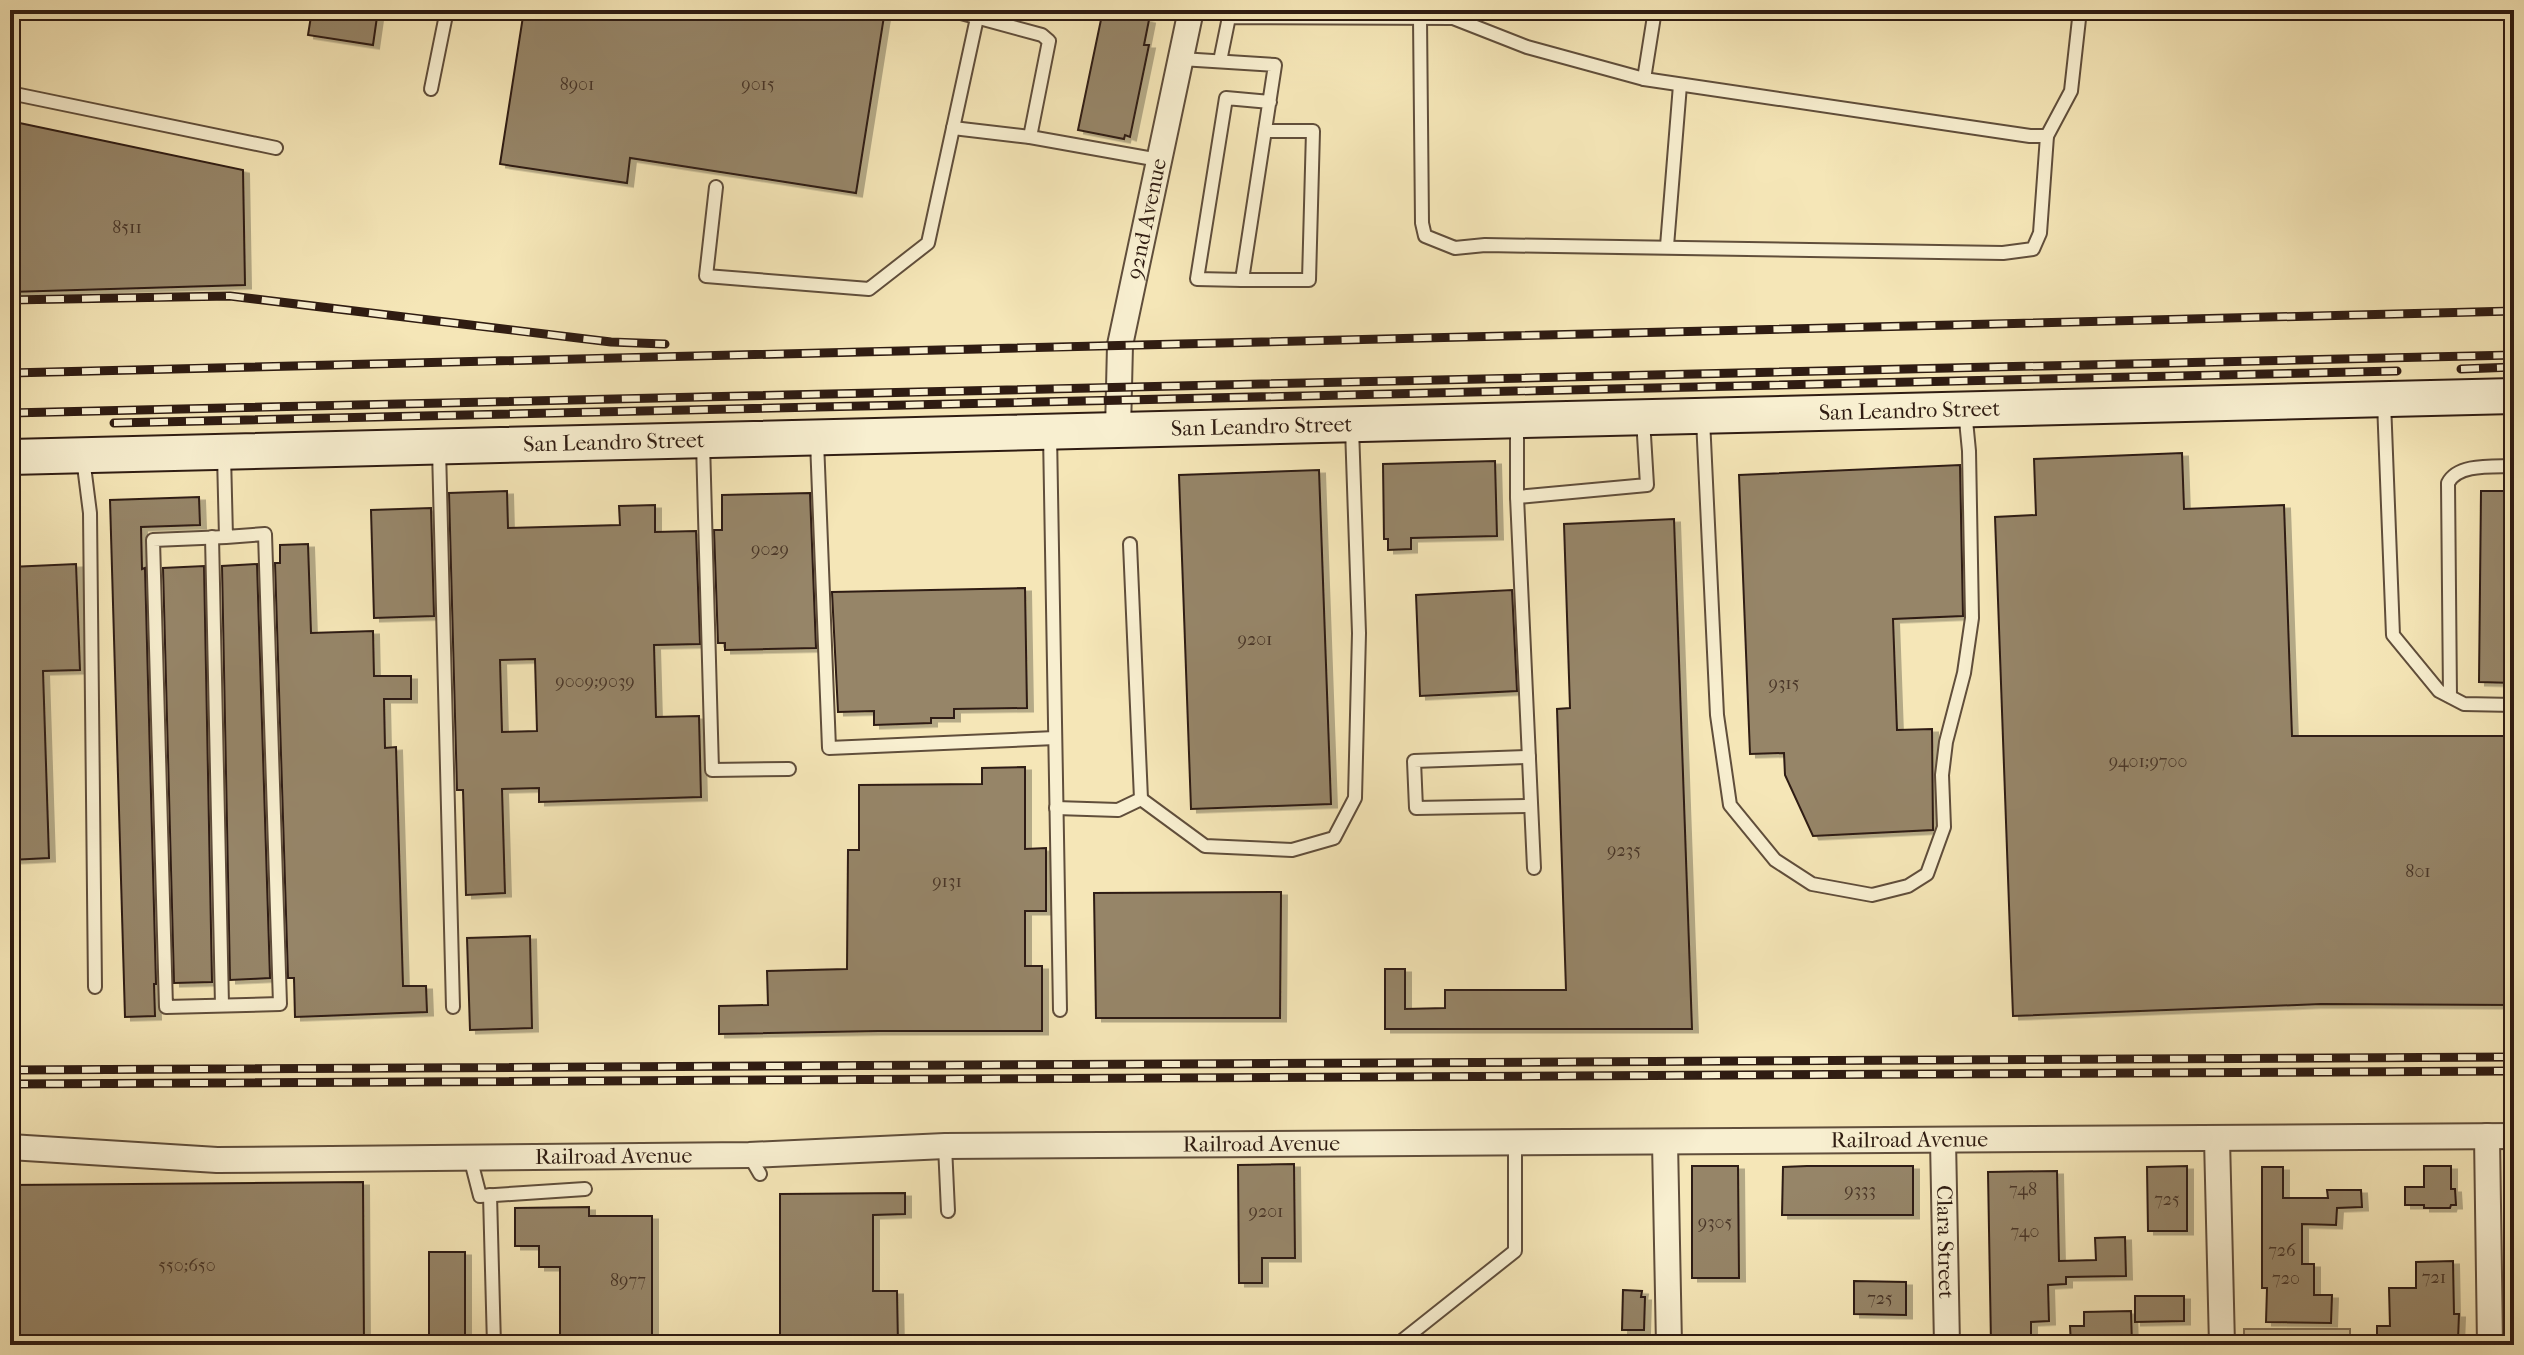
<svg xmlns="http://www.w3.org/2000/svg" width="2524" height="1355" font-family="'IM FELL French Canon',serif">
	<defs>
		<filter id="shadow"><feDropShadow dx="6" dy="3.5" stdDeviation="0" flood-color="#0004"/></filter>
	</defs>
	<rect width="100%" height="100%" fill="#f5e6b7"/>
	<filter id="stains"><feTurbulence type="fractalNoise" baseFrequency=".0025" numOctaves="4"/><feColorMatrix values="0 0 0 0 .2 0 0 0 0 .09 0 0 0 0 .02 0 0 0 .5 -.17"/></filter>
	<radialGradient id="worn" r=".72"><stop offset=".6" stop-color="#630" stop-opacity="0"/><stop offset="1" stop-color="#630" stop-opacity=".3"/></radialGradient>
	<rect fill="#d3c49b" stroke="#817056" stroke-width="2" x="2244" y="1329" width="106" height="16"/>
	<g fill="#968568" stroke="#2f1c12" stroke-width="2" fill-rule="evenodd" filter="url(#shadow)">
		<path d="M312 10H378L373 45 308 35Z"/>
		<path d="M524 10H885L856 193 630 158 627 183 500 164Z"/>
		<path d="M1103 10H1144L1142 18 1149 20 1144 45H1149L1130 137 1125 135 1124 139 1078 130Z"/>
		<path d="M10 121 243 170 245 285 10 292Z"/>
		<path d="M2182 453 2184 509 2284 505 2292 736H2514V1005L2321 1004 2013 1016 1995 517 2036 515 2034 459Z"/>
		<path d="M1495 461 1497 536 1411 538V549L1388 550V539H1384L1383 464Z"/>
		<path d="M1960 465 1963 616 1893 619 1897 730 1932 729 1933 830 1813 836 1785 775 1784 753 1750 754 1739 475Z"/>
		<path d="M1319 470 1331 804 1191 809 1179 475Z"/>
		<path d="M507 491 508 528 620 525 619 506 655 505V532L696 531 700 644 654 645 656 717 699 716 701 797 539 802V788L502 789 505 893 466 895 463 790H457L449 493ZM535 659 537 731 502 732 500 660Z"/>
		<path d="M2481 491H2514V683L2479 682Z"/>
		<path d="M810 493 816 648 725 650V643H718L714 530H722V495Z"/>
		<path d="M199 497 200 525 141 527 142 569 145 568 156 984H154L155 1016 125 1017 110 500Z"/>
		<path d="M431 508 434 616 374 618 371 510Z"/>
		<path d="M1674 519 1692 1029H1385V969H1405V1009L1445 1008V990H1566L1557 709 1570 708 1564 524Z"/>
		<path d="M308 544 311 633 373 631 374 676H411V699H384L385 748 396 747 403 986H426L427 1012 295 1017 294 978H288L275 563H280V545Z"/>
		<path d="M76 564 80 670 43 671 49 858 10 860V567Z"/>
		<path d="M257 564 270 978 230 980 222 566Z"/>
		<path d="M204 566 212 982 174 983 163 568Z"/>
		<path d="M1025 588 1027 708 954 709V718H931V723L874 725V711L838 712 832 592Z"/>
		<path d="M1512 590 1517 691 1420 696 1416 595Z"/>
		<path d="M1025 767V849L1046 848V911H1025V966H1042V1031H878L719 1034V1006L768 1005 767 971 847 969 848 850H859V785L982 784V768Z"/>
		<path d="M1281 892 1280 1018H1096L1094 893Z"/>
		<path d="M530 936 532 1028 470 1030 467 938Z"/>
		<path d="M1294 1164 1295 1258H1262V1283H1239L1238 1165Z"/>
		<path d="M1692 1166H1738L1739 1278H1692Z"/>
		<path d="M1807 1166H1913V1215H1782L1783 1167Z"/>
		<path d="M2187 1166V1231H2148L2147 1167Z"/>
		<path d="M2424 1166H2451V1189H2455L2456 1205H2451L2450 1208H2424V1205H2405V1187H2424Z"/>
		<path d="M2262 1167H2283V1198H2328L2327 1190H2361L2362 1207 2337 1208 2336 1225 2302 1224V1264H2314V1295H2332L2331 1323 2266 1322 2267 1288H2262Z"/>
		<path d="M2057 1171 2059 1261 2096 1260 2095 1238 2125 1237 2126 1276 2066 1277V1284L2048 1285 2049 1321 2031 1322V1345L1991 1344 1988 1172Z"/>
		<path d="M363 1182 364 1345H10V1185Z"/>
		<path d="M905 1193V1214L873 1215V1291H897L898 1345H780V1194Z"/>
		<path d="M589 1207V1216H652V1345H560V1267H539V1246H515V1208Z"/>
		<rect x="429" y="1252" width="36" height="93"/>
		<path d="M2453 1261 2454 1314H2459L2458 1340 2395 1341V1345H2377V1326H2390L2389 1288H2416V1262Z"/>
		<path d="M1854 1281 1906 1282V1315L1854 1314Z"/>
		<path d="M1623 1290 1642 1291 1641 1297H1645L1644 1330H1622Z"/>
		<path d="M2135 1296H2184V1321L2135 1322Z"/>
		<path d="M2131 1311 2132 1345H2071L2070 1326H2084V1312Z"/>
	</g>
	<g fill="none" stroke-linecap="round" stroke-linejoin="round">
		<defs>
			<g id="lane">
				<path d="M950 10 1042 35 1049 41 1030 137 1159 160"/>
				<path d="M1420 18 1422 223 1425 236 1455 248 1485 245 2003 253 2033 249 2040 233 2047 136"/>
				<path d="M1181 59 1275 65C1264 137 1253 209 1242 280L1197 279 1226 98 1270 102"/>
				<path d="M1220 61 1229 17 1453 18 1527 47 1644 79 2030 136H2047L2071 91 2080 10"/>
				<path d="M1644 79 1655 10"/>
				<path d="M431 89 447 10"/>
				<path d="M10 93 276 148"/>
				<path d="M953 128 1030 137"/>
				<path d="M716 187 706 276 869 289 928 243 977 18"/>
				<path d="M1667 246 1680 85"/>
				<path d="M1242 280H1309L1313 131H1265"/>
				<path d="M2384 402 2393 635 2439 691 2464 704 2514 705"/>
				<path d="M1703 419 1717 715 1730 805 1775 860 1812 884 1872 895 1908 886 1927 874 1944 827 1942 775 1946 742 1964 673 1972 618 1969 451 1965 410"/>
				<path d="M1517 424V497L1534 868"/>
				<path d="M1050 434 1060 1010"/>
				<path d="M817 441 829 748 1055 738"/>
				<path d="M703 443 712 770 789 769"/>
				<path d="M439 449 453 1007"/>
				<path d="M224 455 226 537 265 534 280 1004 166 1007 153 540 226 537"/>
				<path d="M83 458 90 513 95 987"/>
				<path d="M1517 497 1647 485 1643 419"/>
				<path d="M212 537 222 1005"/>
				<path d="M2450 696 2448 483C2458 463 2494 467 2514 466"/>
				<path d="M1529 757 1414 761 1416 808 1530 806"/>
				<path d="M1141 799 1205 846 1292 850 1334 838 1355 798 1359 633 1352 428"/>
				<path d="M1056 808 1118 810 1141 799 1130 544"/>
				<path d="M945 1146 948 1211"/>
				<path d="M749 1155 760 1174"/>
				<path d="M470 1157 480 1196 585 1189"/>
				<path d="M490 1195 494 1345"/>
				<path d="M1403 1340 1515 1251V1144"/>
			</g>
			<g id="street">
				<path id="s1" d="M1118 430 1120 345 1191 10"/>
				<path d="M2487 1136 2490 1345"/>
				<path d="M2217 1139 2222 1345"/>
				<path id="s2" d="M1943 1140 1947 1345"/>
				<path d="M1665 1142 1669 1345"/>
				<path id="s3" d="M10 1147 217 1160 749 1155 945 1146 2514 1136"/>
			</g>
			<g id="secondary">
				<path id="s4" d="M10 457 2514 396"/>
			</g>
		</defs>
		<use href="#lane" stroke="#604e3b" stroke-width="16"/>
		<use href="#street" stroke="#604e3b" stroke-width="28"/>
		<use href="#secondary" stroke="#2f1c12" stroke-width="38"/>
		<use href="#lane" stroke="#f8efd0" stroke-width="12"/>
		<use href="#street" stroke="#f8efd0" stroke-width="24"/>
		<use href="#secondary" stroke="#f8efd0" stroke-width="34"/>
		<defs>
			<g id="rail">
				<path d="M10 300 230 296 611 342 665 344"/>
				<path d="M2461 369 2514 367"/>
				<path d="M10 373 2514 311"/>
				<path d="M10 413 2514 355"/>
				<path d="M114 423 2397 371"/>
				<path d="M10 1070 2514 1057"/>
				<path d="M10 1084 2514 1071"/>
			</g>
		</defs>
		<use href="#rail" stroke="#2f1c12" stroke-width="9"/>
		<use href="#rail" stroke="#f8efd0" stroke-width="6" stroke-dasharray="18" stroke-linecap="butt"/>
	</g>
	<g text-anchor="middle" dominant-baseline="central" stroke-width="7" stroke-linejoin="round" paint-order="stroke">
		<g font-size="18" fill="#493628">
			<text x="577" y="84">8901</text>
			<text x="758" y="84">9015</text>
			<text x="127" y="227">8511</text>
			<text x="770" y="549">9029</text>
			<text x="1255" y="639">9201</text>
			<text x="595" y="681">9009;9039</text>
			<text x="1784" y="683">9315</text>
			<text x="2148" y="761">9401;9700</text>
			<text x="1624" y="850">9235</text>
			<text x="2418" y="871">801</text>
			<text x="947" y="881">9131</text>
			<text x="2023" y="1189">748</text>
			<text x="1860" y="1190">9333</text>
			<text x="2167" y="1199">725</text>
			<text x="1266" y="1211">9201</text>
			<text x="1715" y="1222">9305</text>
			<text x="2025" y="1231">740</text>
			<text x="2282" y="1250">726</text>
			<text x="187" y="1265">550;650</text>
			<text x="2434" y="1277">721</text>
			<text x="2286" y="1278">720</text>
			<text x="628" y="1280">8977</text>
			<text x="1880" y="1298">725</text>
		</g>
		<g font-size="22" fill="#2f1c12" stroke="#f8efd0">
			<text stroke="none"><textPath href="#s1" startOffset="214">92nd Avenue</textPath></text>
			<text stroke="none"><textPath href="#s4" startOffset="1900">San Leandro Street</textPath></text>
			<text stroke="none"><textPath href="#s4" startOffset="1252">San Leandro Street</textPath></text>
			<text stroke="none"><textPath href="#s4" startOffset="604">San Leandro Street</textPath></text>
			<text stroke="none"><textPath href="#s3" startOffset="1900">Railroad Avenue</textPath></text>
			<text stroke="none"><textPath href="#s3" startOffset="1252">Railroad Avenue</textPath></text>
			<text stroke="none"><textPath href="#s3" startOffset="604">Railroad Avenue</textPath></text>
			<text stroke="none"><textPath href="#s2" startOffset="102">Clara Street</textPath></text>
		</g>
	</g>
	<rect width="2524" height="1355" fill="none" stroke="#f5e6b7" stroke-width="40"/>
	<rect x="12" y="12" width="2500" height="1331" fill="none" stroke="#2f1c12" stroke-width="4"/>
	<rect x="20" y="20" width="2484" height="1315" fill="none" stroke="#2f1c12" stroke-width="2"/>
	<rect width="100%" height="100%" filter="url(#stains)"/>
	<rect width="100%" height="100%" fill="url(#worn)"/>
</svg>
